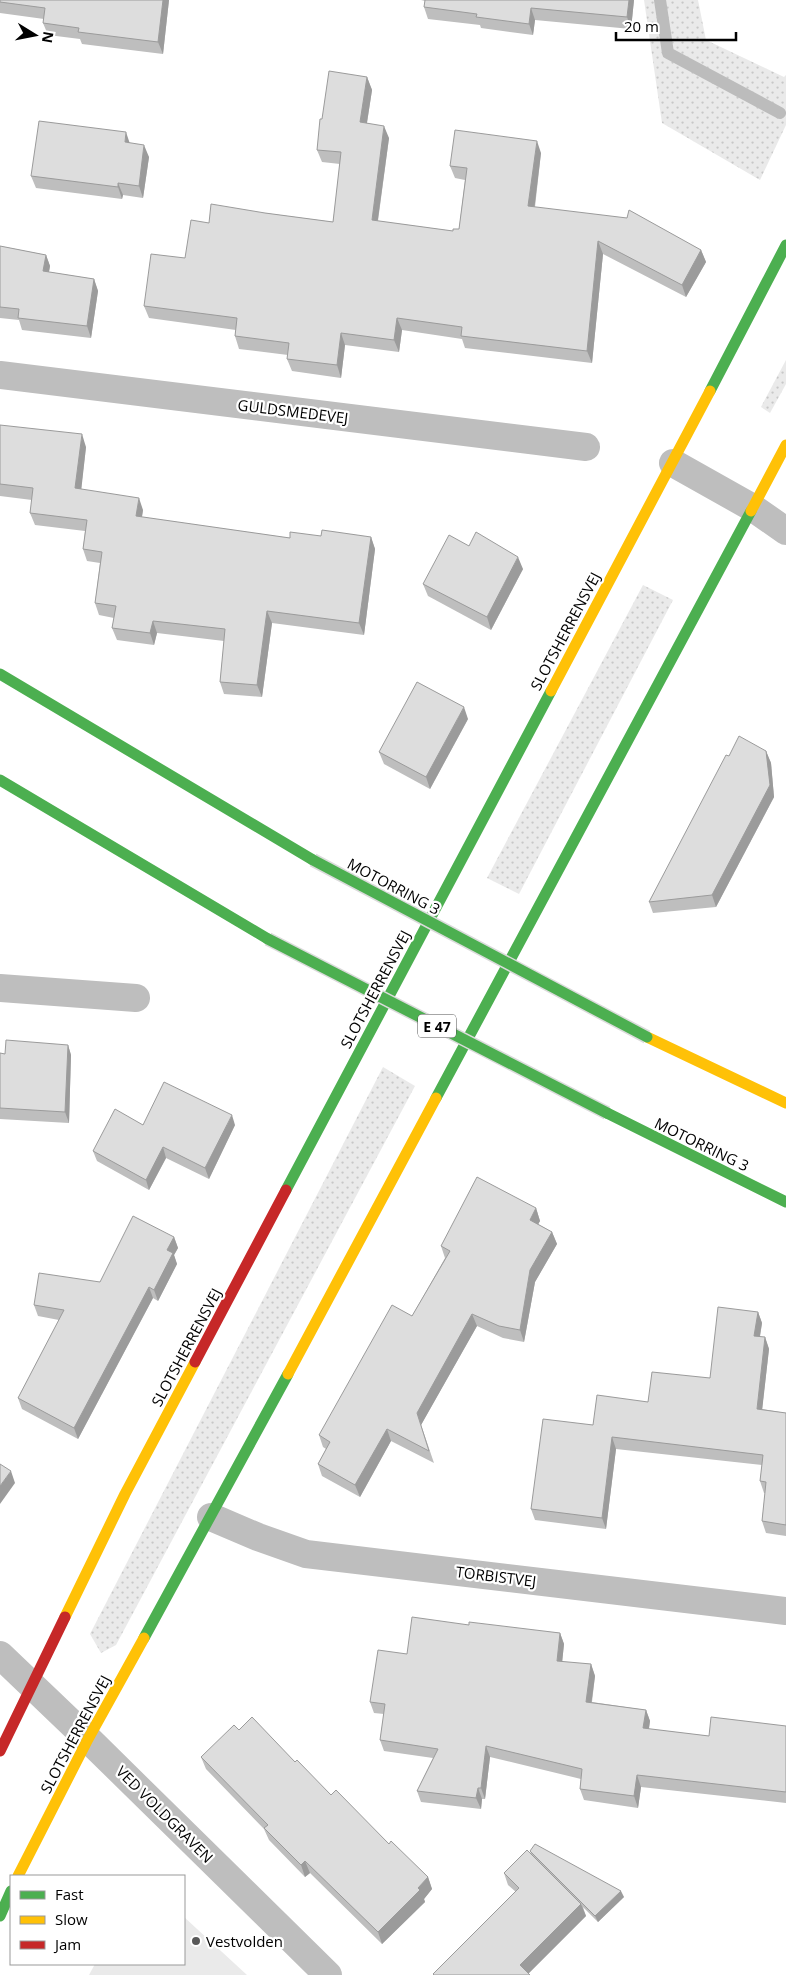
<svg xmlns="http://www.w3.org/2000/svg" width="786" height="1975" font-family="'Open Sans',sans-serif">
	<defs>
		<pattern id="grass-dots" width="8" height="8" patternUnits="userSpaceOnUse" patternTransform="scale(1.25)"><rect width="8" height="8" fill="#eaeaea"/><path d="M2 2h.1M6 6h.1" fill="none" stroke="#c7c7c7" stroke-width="1.8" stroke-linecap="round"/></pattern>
	</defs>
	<rect width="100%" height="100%" fill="#fff"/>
	<g fill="url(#grass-dots)">
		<path d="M644 0H698L706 40 784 77 786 75V125L760 180 662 123Z"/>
		<path d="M786 360V384L770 413 761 407Z"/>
		<path d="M643 585 673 600 519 894 487 878Z"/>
		<path d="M383 1067 415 1086 116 1645 101 1653 90 1634Z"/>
	</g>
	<path fill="#eaeaea" d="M184 1917 247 1975H89L95 1964H184Z"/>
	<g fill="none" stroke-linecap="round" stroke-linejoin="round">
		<path stroke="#bcbcbc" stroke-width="12" d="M660 0 668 53 780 113"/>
		<g stroke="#bebebe" stroke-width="28">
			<path d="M0 375 586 447"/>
			<path d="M673 463 753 508 786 531"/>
			<path d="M0 988 136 998"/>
			<path d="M211 1517 258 1537 306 1554 786 1611"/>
			<path d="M0 1655 88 1739 328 1975"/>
		</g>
		<g stroke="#4caf50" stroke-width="11">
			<path d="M710 391 786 245"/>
			<path d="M0 674 313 860"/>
			<path d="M0 780 268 939"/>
			<path d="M436 1098 751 511"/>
			<path d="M607 1113 786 1202"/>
			<path d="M286 1190 551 691"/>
			<path d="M144 1638 288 1374"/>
			<path d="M0 1916 11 1891"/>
		</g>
		<g stroke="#ffc107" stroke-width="11">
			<path d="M751 511 786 445"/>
			<path d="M551 691 710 391"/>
			<path d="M647 1037 786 1103"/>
			<path d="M288 1374 436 1098"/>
			<path d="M65 1617 125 1494 195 1362"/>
			<path d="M18 1876 88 1739 144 1638"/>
		</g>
		<g stroke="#c62828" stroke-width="11">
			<path d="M195 1362 286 1190"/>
			<path d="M0 1751 65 1617"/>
		</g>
		<defs>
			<g id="fast-bridge">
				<path d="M313 860 647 1037"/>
				<path d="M268 939 607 1113"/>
			</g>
		</defs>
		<use href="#fast-bridge" stroke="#dbdbdb" stroke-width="14" stroke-linecap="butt"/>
		<use href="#fast-bridge" stroke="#4caf50" stroke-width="11"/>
	</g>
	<g fill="#bebebe">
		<path d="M0 0H169L163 54 82 44 80 39 48 35 43 23 44 19 0 13Z"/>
		<path d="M421 0H634L631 29 535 20 533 35 481 28 480 25 428 19 424 7 425 1Z"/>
		<path d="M367 77 372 90 367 123 389 138 378 221 453 231 459 229 465 180 455 178 450 166 541 153 535 207 701 250 706 262 686 297 603 254 592 363 465 348 462 339 402 330 399 352 345 345 341 378 292 371 287 359 288 355 239 349 235 336 236 330 149 318 144 306 185 258 209 223 265 213 333 222 340 164 322 162 317 150 322 119Z"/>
		<path d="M130 143 149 157 143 198 123 195 122 199 36 188 31 176Z"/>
		<path d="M0 246 46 255 50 266 49 272 94 279 98 291 91 338 22 330 19 320 0 318Z"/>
		<path d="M0 425 86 447 81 489 143 510 142 517 290 538 321 536 371 537 375 549 364 635 272 623 262 697 224 694 220 682 224 641 157 633 154 645 117 640 112 628 114 618 99 615 95 603 100 563 87 561 83 549 85 531 35 525 30 513 32 500 0 496Z"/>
		<path d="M469 546 523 569 491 630 428 596 423 584Z"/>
		<path d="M468 719 430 789 384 764 379 752Z"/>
		<path d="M766 751 771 763 774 797 716 907 653 913 649 902 729 756Z"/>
		<path d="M68 1045 71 1055 69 1123 0 1119V1053L5 1054Z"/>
		<path d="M143 1125H235L209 1179 166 1158 149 1190 97 1161 93 1151Z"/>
		<path d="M536 1208 540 1221 538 1224 552 1232 557 1244 535 1282 524 1342 503 1338 477 1326 421 1425 434 1463 391 1441 360 1497 322 1476 318 1464 326 1449 323 1447 319 1435 412 1316 445 1258 441 1246Z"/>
		<path d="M174 1237 178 1248 174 1255 177 1264 158 1301 153 1298 78 1439 22 1409 18 1398 59 1320 38 1316 34 1305 100 1282Z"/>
		<path d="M758 1312 762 1323 760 1337H765L769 1349 762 1409 786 1413V1536L766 1533 762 1521 765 1493H764L760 1481 762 1465 616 1449 606 1529 535 1520 531 1509 593 1425 648 1402 710 1378Z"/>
		<path d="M469 1625 560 1633 564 1644 562 1662 591 1664 595 1676 592 1702 646 1710 650 1721 649 1729 709 1736 786 1726V1803L641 1787 638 1808 584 1800 580 1789 581 1779 490 1757 485 1799H482L481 1809 421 1802 417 1791 433 1758 384 1751 380 1740 384 1714 374 1713 370 1702 407 1654Z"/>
		<path d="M239 1730 295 1762 331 1795 428 1877 432 1889 424 1899 425 1902 382 1944 310 1873 305 1877 269 1840 264 1829 206 1769 201 1757Z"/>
		<path d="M530 1851 624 1897 598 1922 583 1907 586 1916 529 1973 434 1975 516 1892 508 1885 504 1873 531 1854Z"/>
	</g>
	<g fill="#9b9b9b">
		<path d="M163 0H169L163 54 158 42Z"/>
		<path d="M629 0H634L631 29 627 17Z"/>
		<path d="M531 8 535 20 533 35 529 24Z"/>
		<path d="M367 77 372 90 365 135 360 122Z"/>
		<path d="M384 126 389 138 376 233 372 220Z"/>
		<path d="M126 132 130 144 125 142Z"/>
		<path d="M537 141 541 153 533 219 528 206Z"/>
		<path d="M144 145 149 157 143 198 139 186Z"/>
		<path d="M118 183 123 195 122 199 118 187Z"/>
		<path d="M598 241 603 254 592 363 587 351Z"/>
		<path d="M701 250 706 262 686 297 682 285Z"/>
		<path d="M46 255 50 266 47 282 43 271Z"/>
		<path d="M94 279 98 291 91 338 87 326Z"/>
		<path d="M397 318 402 330 399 352 394 340Z"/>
		<path d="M341 333 345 345 341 378 337 365Z"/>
		<path d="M82 434 86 447 80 501 75 488Z"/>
		<path d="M139 498 143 510 140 528 136 516Z"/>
		<path d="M371 537 375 549 364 635 359 623Z"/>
		<path d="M518 557 523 569 491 630 487 617Z"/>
		<path d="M267 611 272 623 262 697 257 685Z"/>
		<path d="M153 621 157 633 154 645 150 633Z"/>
		<path d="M464 707 468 719 430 789 426 777Z"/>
		<path d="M766 751 771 763 774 797 716 907 712 895Z"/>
		<path d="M68 1045 71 1055 69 1123 65 1112Z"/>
		<path d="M232 1115 235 1125 209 1179 205 1168Z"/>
		<path d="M163 1147 166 1158 149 1190 146 1180Z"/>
		<path d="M536 1208 540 1221 534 1232 530 1220Z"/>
		<path d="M552 1232 557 1244 535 1282 524 1342 520 1330 530 1270Z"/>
		<path d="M174 1237 178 1248 174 1255 177 1264 158 1301 154 1290 167 1250Z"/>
		<path d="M149 1287 153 1298 78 1439 74 1428Z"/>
		<path d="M758 1312 762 1323 758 1347 754 1336Z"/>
		<path d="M472 1314 477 1326 421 1425 434 1463 417 1413Z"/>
		<path d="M765 1337 769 1349 761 1420 757 1409Z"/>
		<path d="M387 1429 391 1441 360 1497 355 1485Z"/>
		<path d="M612 1437 616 1449 606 1529 602 1518Z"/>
		<path d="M11 1471 15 1483 0 1504V1486Z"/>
		<path d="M560 1633 564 1644 561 1673 557 1661Z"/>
		<path d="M591 1664 595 1676 590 1713 586 1702Z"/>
		<path d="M646 1710 650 1721 647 1740 643 1728Z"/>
		<path d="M486 1746 490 1757 485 1799 481 1788Z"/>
		<path d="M637 1775 641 1787 638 1808 634 1796Z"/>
		<path d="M478 1788 482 1799 481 1809 476 1798Z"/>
		<path d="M305 1861 310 1873 305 1877 301 1865Z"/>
		<path d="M428 1877 432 1889 424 1899 425 1902 382 1944 378 1932Z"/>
		<path d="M621 1891 624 1897 598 1922 595 1916Z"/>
		<path d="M581 1904 586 1916 527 1975 520 1965Z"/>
	</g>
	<g fill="#ddd" stroke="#9b9b9b">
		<path d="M0 0H163L158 42 78 32 79 28 43 23 45 8 0 2Z"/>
		<path d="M425 0H629L627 17 531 8 529 24 476 17 477 14 424 7Z"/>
		<path d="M329 71 367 77 360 122 384 126 372 220 453 231V229H459L467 168 450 166 455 130 537 141 528 206 627 218 629 210 701 250 682 285 598 241 587 351 461 336 462 327 397 318 394 340 341 333 337 365 287 359 289 343 235 336 237 318 144 306 151 254 185 258 191 220 209 223 211 204 265 213 333 222 341 152 317 150 320 119H322Z"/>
		<path d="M39 121 126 132 125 142 144 145 139 186 118 183V187L31 176Z"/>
		<path d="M0 246 46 255 43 271 94 279 87 326 18 318 19 309 0 307Z"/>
		<path d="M0 425 82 434 75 488 139 498 136 516 290 538V532L321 536 322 530 371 537 359 623 267 611 257 685 220 682 225 629 153 621 150 633 112 628 116 606 95 603 102 552 83 549 87 520 30 513 33 488 0 484Z"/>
		<path d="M476 532 518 557 487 617 423 584 449 535 469 546Z"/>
		<path d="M417 682 464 707 426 777 379 752Z"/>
		<path d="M739 736 766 751 770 785 712 895 649 902 726 755 729 756Z"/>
		<path d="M6 1040 68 1045 65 1112 0 1108V1053L5 1054Z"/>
		<path d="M164 1082 232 1115 205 1168 163 1147 146 1180 93 1151 115 1109 143 1125Z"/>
		<path d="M477 1177 536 1208 530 1220 552 1232 530 1270 520 1330 499 1326 472 1314 417 1413 429 1451 387 1429 355 1485 318 1464 330 1442 319 1435 392 1305 412 1316 450 1251 441 1246Z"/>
		<path d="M133 1216 174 1237 167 1250 173 1253 154 1290 149 1287 74 1428 18 1398 64 1310 34 1305 39 1273 100 1282Z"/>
		<path d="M718 1307 758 1312 754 1336 765 1337 757 1409 786 1413V1525L762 1521 766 1482 760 1481 763 1455 612 1437 602 1518 531 1509 543 1419 593 1425 597 1395 648 1402 652 1372 710 1378Z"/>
		<path d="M0 1464 11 1471 0 1486Z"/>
		<path d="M412 1617 469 1625V1622L560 1633 557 1661 591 1664 586 1702 646 1710 643 1728 709 1736 711 1717 786 1726V1792L637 1775 634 1796 580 1789 582 1769 486 1746 481 1788H478L476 1798 417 1791 438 1749 380 1740 385 1704 370 1702 378 1650 407 1654Z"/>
		<path d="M252 1717 295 1762 297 1760 331 1795 336 1790 389 1844 391 1841 428 1877 418 1888 420 1890 378 1932 305 1861 301 1865 264 1828 268 1825 201 1757 234 1725 239 1730Z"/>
		<path d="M535 1844 621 1891 595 1916 530 1851Z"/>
		<path d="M527 1850 581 1904 520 1965 530 1975H434L433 1974 519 1888 504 1873Z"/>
	</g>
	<circle fill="#595959" stroke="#fff" stroke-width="2" cx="196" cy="1941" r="5"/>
	<g text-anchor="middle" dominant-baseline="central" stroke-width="4.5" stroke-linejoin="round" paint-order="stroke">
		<rect fill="#fff" stroke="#4c4c4c" stroke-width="1" x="418" y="1014.5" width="38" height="23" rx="4"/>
		<g font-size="14" font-weight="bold" fill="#000">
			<text x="437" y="1026">E 47</text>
		</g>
		<g font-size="15" fill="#000" stroke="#fff">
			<text transform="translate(293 411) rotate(7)">GULDSMEDEVEJ</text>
			<text transform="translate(565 631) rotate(-62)">SLOTSHERRENSVEJ</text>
			<text transform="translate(394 886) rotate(28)">MOTORRING 3</text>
			<text transform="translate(375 989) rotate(-62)">SLOTSHERRENSVEJ</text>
			<text transform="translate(702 1144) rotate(26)">MOTORRING 3</text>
			<text transform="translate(186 1347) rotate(-62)">SLOTSHERRENSVEJ</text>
			<text transform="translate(496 1576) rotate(7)">TORBISTVEJ</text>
			<text transform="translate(75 1734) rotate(-62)">SLOTSHERRENSVEJ</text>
			<text transform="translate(165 1814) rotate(45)">VED VOLDGRAVEN</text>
		</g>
		<g font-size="15" fill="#000" stroke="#fff" text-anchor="start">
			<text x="206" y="1941">Vestvolden</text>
		</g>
	</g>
	<rect x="10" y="1875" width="175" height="90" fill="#ffffff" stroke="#999999"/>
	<rect x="20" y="1891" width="25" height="8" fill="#4caf50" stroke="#999999"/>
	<text x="55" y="1900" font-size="15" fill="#000000">Fast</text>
	<rect x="20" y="1916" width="25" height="8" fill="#ffc107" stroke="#999999"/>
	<text x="55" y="1925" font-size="15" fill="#000000">Slow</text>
	<rect x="20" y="1941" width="25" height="8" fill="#c62828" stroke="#999999"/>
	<text x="55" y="1950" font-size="15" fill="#000000">Jam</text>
	<g transform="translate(35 35) rotate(100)" stroke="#ffffff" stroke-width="4" paint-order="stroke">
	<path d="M0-4L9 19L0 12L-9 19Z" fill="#000000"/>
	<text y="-8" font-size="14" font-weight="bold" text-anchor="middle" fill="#000000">N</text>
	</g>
	<path d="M616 32v8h120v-8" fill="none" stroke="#000000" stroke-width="2.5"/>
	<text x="624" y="32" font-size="15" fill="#000000" stroke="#ffffff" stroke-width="4" paint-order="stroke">20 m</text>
</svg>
